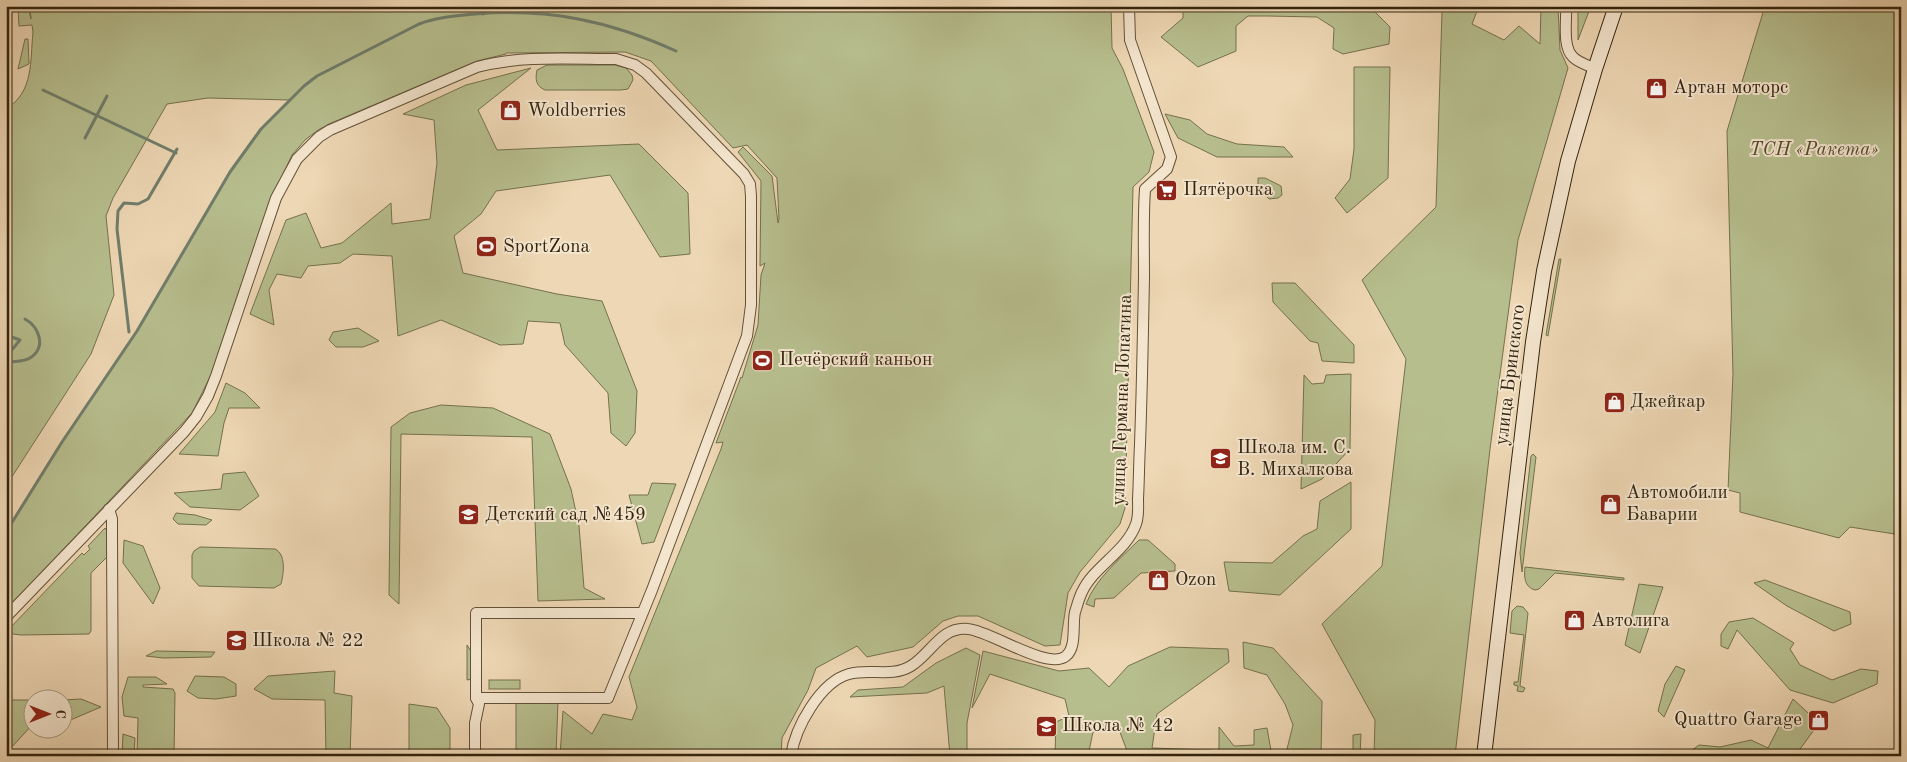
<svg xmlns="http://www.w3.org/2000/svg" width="1907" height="762" font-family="'Old Standard TT',serif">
	<rect width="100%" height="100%" fill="#eed7b4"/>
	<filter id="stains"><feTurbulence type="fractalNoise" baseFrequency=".004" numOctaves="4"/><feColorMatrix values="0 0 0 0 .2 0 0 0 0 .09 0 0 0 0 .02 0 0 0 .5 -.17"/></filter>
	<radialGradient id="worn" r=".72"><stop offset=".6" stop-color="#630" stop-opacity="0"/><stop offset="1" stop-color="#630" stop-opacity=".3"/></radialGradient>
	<g fill="#b7be8e" stroke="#75714e">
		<path d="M18 6H28L31 19 30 6H1111L1112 48 1123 69 1154 152 1149 172 1133 187 1125 508 1120 524 1080 572 1068 593 1060 645 1045 646 978 616H958L943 621 913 647 867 657 857 646 816 668 808 690 782 738 781 756H560L563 711 592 734 603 714 632 720 637 707 629 677 721 449 723 442 716 443 741 377 742 378 758 325 761 275 765 263 760 266 761 181 738 152 743 147 772 176 778 223 779 219 777 178 747 145 733 148 651 61 625 52 506 53V54L477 61 329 124 318 130 305 140 292 155 275 191 211 375 192 413 6 610V532L62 442 137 331 230 172 261 129 290 100 208 98 167 104 113 198 106 216 114 295 91 354 6 486V109C34 92 30 61 33 32L32 25 19 26Z"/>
		<path d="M1183 6H1369L1390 27 1389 44 1343 54 1333 49 1334 28 1317 17 1267 16H1248L1236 26V51L1198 67 1161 37 1183 18Z"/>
		<path d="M1445 6H1479L1472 24 1504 40 1519 26 1540 44 1541 6H1558L1560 50 1568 68 1518 240 1490 449 1455 756H1374L1375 720 1322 624 1382 566 1406 359 1362 280 1436 207 1442 11Z"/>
		<path d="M1578 6H1591L1578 40Z"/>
		<path d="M1765 6H1901V535L1850 527 1839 538 1740 512V493L1728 490 1733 374 1727 131Z"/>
		<path d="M25 39H28L29 64 18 69Z"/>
		<path d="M547 65H615L626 68 632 75 633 80 628 89 621 90H545C536 86 535 80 537 70Z"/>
		<path d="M1354 67H1390L1388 178 1347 213 1335 198 1350 179 1354 149Z"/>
		<path d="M531 68 478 110 497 150 639 144 688 193 690 254 660 257 610 175 496 191 481 214 454 236 463 273 557 294 602 301 637 391 635 433 626 446 611 433 608 393 565 345 560 323 528 321 523 344 500 345 441 320 398 336 392 256 353 254 340 263 308 266 301 278 277 274 269 290 274 325 250 314 286 220 306 213 321 248 342 243 391 203 392 224 430 219 437 163 434 120 403 114 466 85Z"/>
		<path d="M1165 114 1190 120 1207 134 1237 144 1284 147 1293 157H1217L1178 138Z"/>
		<path d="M1258 178H1265L1281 186 1282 195 1278 198 1269 199 1258 188Z"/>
		<path d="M1559 259H1561L1548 336 1546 335Z"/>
		<path d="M1272 283H1295L1354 345V363L1322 361 1318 343 1310 341 1273 302Z"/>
		<path d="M358 328 379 341 363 347H336L329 340 333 332Z"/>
		<path d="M1351 374 1350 449 1322 479 1301 489 1304 375 1312 384 1324 383 1326 375Z"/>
		<path d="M226 383 245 393 260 408H229L224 423 218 456 179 454 215 412Z"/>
		<path d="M441 405 493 408 550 434 571 489 579 526 584 588 605 599 538 601 532 437 401 434 399 604 389 595 391 427 410 413Z"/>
		<path d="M1533 454 1536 457 1522 572 1520 553 1531 456Z"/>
		<path d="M245 472 259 496 240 510 190 507 174 493 221 489 223 474Z"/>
		<path d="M1351 482V529L1280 595 1229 591 1224 562 1272 563 1303 536 1317 529 1320 501Z"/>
		<path d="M652 483 676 484 654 542 642 544 629 495H648Z"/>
		<path d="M176 513 195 515 212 520 206 525 178 524 173 519Z"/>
		<path d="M105 528 108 533V556L91 573V631L89 634 21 635 13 634 8 630 82 553 84 555 90 549 88 546Z"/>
		<path d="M124 540 143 546 160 588 153 604 123 563Z"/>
		<path d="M1139 540H1148L1175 564V571L1141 573 1114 598 1095 599 1094 607 1086 604C1096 578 1119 560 1139 540Z"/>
		<path d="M200 547 275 549C286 554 284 573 281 584L274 588 199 586 192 578V555L194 551Z"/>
		<path d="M1525 567 1624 578V580L1555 573 1539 589 1535 590C1524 587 1524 576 1525 567Z"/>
		<path d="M1765 580 1850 612 1851 624 1834 631 1787 606 1754 583Z"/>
		<path d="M1639 584 1663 587 1640 653 1625 645Z"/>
		<path d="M1517 606 1523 607 1528 613 1520 686 1525 688 1523 692 1517 691 1518 686 1514 685V682H1518L1524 635 1510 633 1512 611Z"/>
		<path d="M1753 618 1794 643 1790 649 1800 665 1832 680 1861 669 1878 671 1877 684 1833 703 1790 690 1737 630 1728 649 1721 646V634L1729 622Z"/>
		<path d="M1243 642 1273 648 1322 701 1321 756H1219V727L1234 746 1254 745V730L1267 728 1272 756 1286 753 1293 725 1285 704 1267 675 1244 668Z"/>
		<path d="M467 645 472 653V679L467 680Z"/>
		<path d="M1170 647 1228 649 1229 662 1157 714 1152 748 1212 750V756H1129L1118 727 1093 732 1088 756H1055L1056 722 1069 716 1065 699 990 674 972 708 983 651 1059 671 1089 668 1109 687 1128 666Z"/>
		<path d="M966 648 980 655 967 723V756H950L944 686 927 693 850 697 858 690 903 687 936 663Z"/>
		<path d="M156 651 215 652 211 657 163 658 146 656Z"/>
		<path d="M1676 666 1685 670 1664 717 1658 711 1665 684Z"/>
		<path d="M335 671 334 693 352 696 350 756H326L325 700 272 699 254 689 268 676Z"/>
		<path d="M195 676 224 677 236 684V696L216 699 198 698 187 691Z"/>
		<path d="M128 677H156L167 684 143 685V687L173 689 175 693 174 756H137L138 718 124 716 122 697Z"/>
		<rect x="489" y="680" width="31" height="9"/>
		<path d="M81 699 101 707 68 721 63 722V700Z"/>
		<path d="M1793 699 1819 723 1795 756H1689L1691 751 1699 745 1720 747 1751 740 1768 748Z"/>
		<path d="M13 700H32V725L11 748 6 751V706Z"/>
		<path d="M516 700 558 701 556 756H516Z"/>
		<path d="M409 704 437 708 450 728V756H409Z"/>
		<path d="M123 734 135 738 134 756H122Z"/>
		<path d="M1361 734 1360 756H1353V735Z"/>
	</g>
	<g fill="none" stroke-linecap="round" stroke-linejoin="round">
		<g stroke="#707e6c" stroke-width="3">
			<path d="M482 7 483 14"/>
			<path d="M43 90 176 153"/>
			<path d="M85 138 107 96"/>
			<path d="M129 332 117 229 118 211 124 203 138 204 148 199 177 149"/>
			<path d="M6 335 20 340 6 357"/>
			<path d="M6 363C13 361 24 362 30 358 47 347 39 327 25 319"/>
			<path d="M6 532 62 442 137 331 230 172 261 129 304 86 317 76 419 24C437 17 456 16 475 14 548 8 610 21 676 51"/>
		</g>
		<defs>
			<g id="street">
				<path d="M1566 6C1567 20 1562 47 1573 57 1579 63 1588 65 1595 69"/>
				<path d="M109 509 112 519V535L113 756"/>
				<path d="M6 617 184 432 196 417 208 396 216 376 276 198 297 159 319 137 330 130 477 67C522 55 570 59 616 59L635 65 646 73 744 174 750 184 751 196V305L747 336 652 590 608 698H476"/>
				<path d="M475 756V723L479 704 476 698V613H642"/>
				<path d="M791 756C795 728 820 682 849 674 870 668 891 678 911 666 931 654 941 626 968 629 991 631 1048 671 1066 656 1077 647 1072 625 1075 612 1077 606 1079 598 1082 592 1094 566 1126 552 1136 524 1139 516 1138 507 1138 499 1139 481 1139 463 1140 444 1142 389 1143 333 1144 277 1144 248 1143 218 1145 189L1167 169 1171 157 1130 40 1129 6"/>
			</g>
			<path id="secondary" d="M1484 756 1533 342 1544 271 1568 161 1595 69 1616 6"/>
		</defs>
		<use href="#street" stroke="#625138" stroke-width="12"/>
		<use href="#secondary" stroke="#33240e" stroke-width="16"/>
		<use href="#street" stroke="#f4e5ce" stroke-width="10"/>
		<use href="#secondary" stroke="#f4e5ce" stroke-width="14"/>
	</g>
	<defs>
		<symbol id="shop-square" viewBox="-11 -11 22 22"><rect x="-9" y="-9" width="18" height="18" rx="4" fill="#8f2418" stroke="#f4e5ce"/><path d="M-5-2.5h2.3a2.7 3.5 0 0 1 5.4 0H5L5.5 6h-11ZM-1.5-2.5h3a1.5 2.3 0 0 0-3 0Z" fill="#fff"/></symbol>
		<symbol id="supermarket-square" viewBox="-11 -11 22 22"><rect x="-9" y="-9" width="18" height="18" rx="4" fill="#8f2418" stroke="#f4e5ce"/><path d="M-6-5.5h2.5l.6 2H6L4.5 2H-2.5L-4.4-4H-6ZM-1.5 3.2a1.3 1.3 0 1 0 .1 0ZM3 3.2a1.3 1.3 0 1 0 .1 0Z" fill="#fff"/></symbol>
		<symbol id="stadium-square" viewBox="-11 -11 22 22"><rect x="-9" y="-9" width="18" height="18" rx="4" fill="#8f2418" stroke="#f4e5ce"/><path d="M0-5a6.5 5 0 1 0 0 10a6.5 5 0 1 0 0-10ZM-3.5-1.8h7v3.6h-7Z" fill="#fff"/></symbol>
		<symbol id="school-square" viewBox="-11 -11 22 22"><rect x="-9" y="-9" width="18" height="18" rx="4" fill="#8f2418" stroke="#f4e5ce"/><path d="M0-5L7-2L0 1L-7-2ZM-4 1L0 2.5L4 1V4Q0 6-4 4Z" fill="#fff"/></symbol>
	</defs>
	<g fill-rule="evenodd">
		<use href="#shop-square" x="1644" y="76" width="25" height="25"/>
		<use href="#shop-square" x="498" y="98" width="25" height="25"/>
		<use href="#supermarket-square" x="1154" y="178" width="25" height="25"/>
		<use href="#stadium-square" x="474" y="234" width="25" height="25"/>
		<use href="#stadium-square" x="750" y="348" width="25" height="25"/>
		<use href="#shop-square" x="1602" y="390" width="25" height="25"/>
		<use href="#school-square" x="1208" y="446" width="25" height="25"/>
		<use href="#shop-square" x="1598" y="492" width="25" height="25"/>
		<use href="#school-square" x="456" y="502" width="25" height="25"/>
		<use href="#shop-square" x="1146" y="568" width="25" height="25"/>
		<use href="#shop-square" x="1562" y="608" width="25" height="25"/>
		<use href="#school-square" x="224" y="628" width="25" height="25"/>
		<use href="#shop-square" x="1806" y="708" width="25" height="25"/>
		<use href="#school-square" x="1034" y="714" width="25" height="25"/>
	</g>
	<g text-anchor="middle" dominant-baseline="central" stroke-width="4" stroke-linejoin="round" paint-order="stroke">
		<g font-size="19" fill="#33240e" stroke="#f4e5ce" text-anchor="start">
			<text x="1673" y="88">Артан моторс</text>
			<text x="527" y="111">Woldberries</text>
			<text x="1183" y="190">Пятёрочка</text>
			<text x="503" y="247">SportZona</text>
			<text x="779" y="360">Печёрский каньон</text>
			<text x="1630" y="402">Джейкар</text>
			<text x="1237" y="448">Школа им. С.<tspan x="1237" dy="22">В. Михалкова</tspan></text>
			<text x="1626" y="493">Автомобили<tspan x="1626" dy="22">Баварии</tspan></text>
			<text x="485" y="515">Детский сад №459</text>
			<text x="1175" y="580">Ozon</text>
			<text x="1591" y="621">Автолига</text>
			<text x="252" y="641">Школа № 22</text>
			<text x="1802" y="720" text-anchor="end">Quattro Garage</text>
			<text x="1062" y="726">Школа № 42</text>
		</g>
		<g font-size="19" font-style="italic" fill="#544a2e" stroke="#f4e5ce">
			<text x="1814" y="150">ТСН «Ракета»</text>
		</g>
		<g font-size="19" fill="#33240e" stroke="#f4e5ce">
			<text transform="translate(1511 375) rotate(-83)">улица Бринского</text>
			<text transform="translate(1123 400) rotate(-88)">улица Германа Лопатина</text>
		</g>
	</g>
	<rect width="1907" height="762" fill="none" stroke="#eed7b4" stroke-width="25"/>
	<rect x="8" y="8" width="1892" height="747" fill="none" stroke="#33240e" stroke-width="2.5"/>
	<rect x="12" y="12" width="1882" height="737" fill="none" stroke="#33240e"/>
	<g transform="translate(48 714) rotate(90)"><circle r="24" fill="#f4e5ce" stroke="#a79881"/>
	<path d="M0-4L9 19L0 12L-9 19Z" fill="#8f2418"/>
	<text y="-8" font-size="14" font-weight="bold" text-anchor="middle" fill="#33240e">С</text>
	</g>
	<rect width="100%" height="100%" filter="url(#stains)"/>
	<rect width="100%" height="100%" fill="url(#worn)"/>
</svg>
